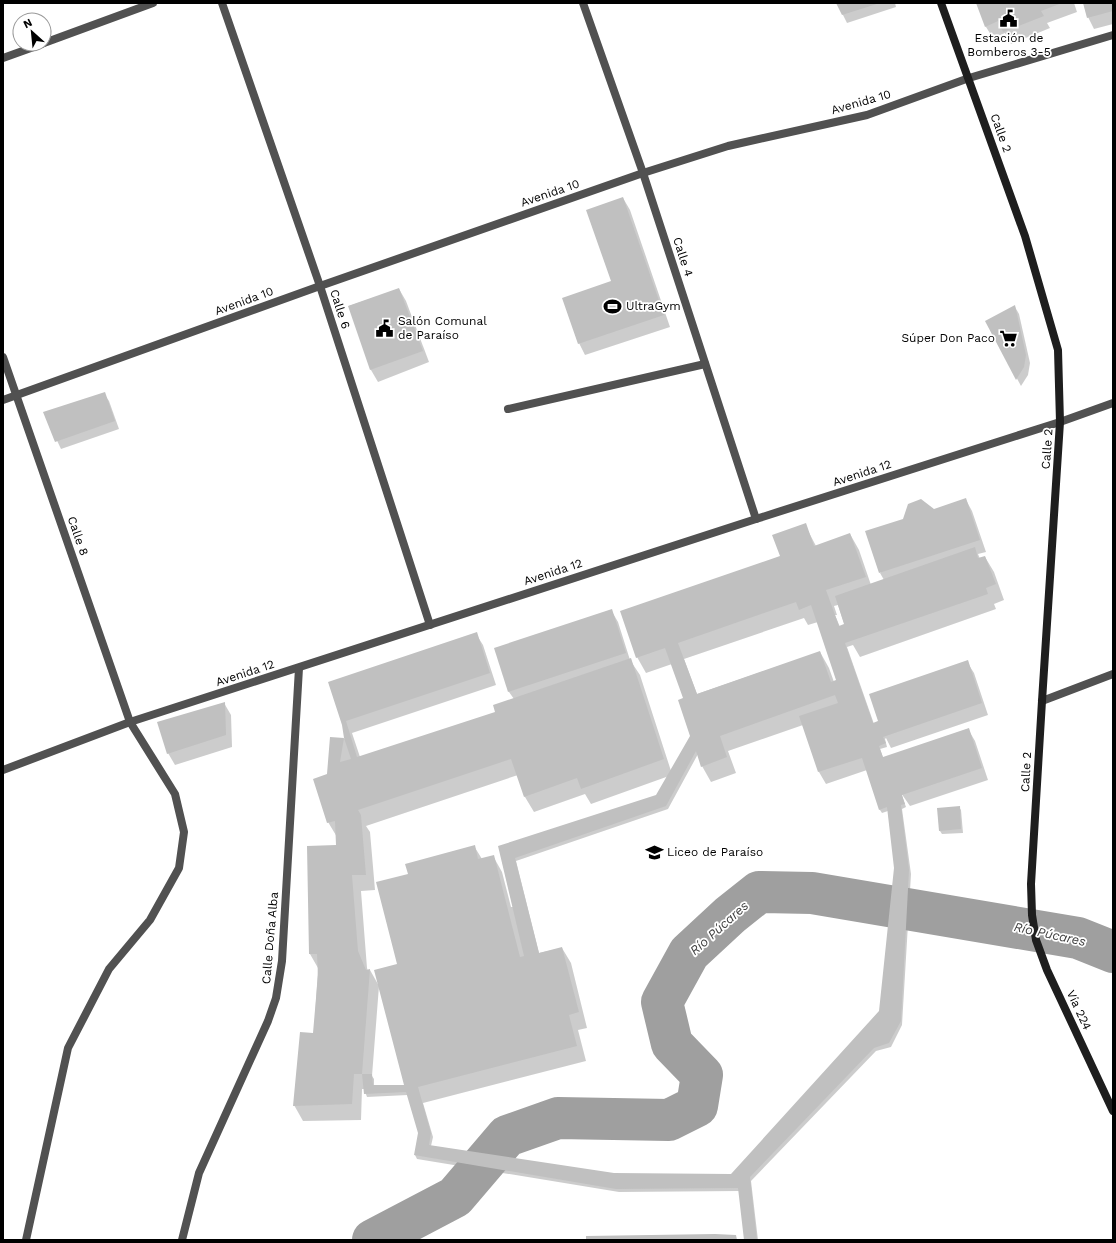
<svg xmlns="http://www.w3.org/2000/svg" width="1116" height="1243" font-family="'Work Sans',sans-serif">
	<rect width="100%" height="100%" fill="#fff"/>
	<g fill="#0003" fill-rule="evenodd">
		<path d="M837 3H895L896 7 847 23Z"/>
		<path d="M977 3H1074L1077 12 1047 23 1050 28 1011 44 1005 33 993 38 986 27Z"/>
		<path d="M1084 3H1113V24L1094 29 1088 17Z"/>
		<path d="M623 198 630 210 670 327 585 355 579 343 612 282Z"/>
		<path d="M399 289 406 301 429 362 378 382 371 370 349 306Z"/>
		<path d="M1015 307 1019 314 1030 363 1028 375 1021 386 986 322Z"/>
		<path d="M104 394 109 401 119 429 61 449 44 413Z"/>
		<path d="M966 500 972 511 986 552 978 554 980 559 985 557 994 572 1004 600 994 604 996 609 860 657 853 645 847 647 874 724 879 721 967 662 974 673 988 715 891 748 886 738 885 739 887 747 880 749 883 758 968 729 975 741 988 780 910 806 901 793 906 807 902 809 911 874 902 1025 891 1047 876 1051 751 1181 758 1240H745L740 1191 619 1192 417 1159 415 1155 419 1133 408 1095 367 1097 364 1089H362L361 1120 303 1121 294 1105 314 1034 318 968 310 954 337 846V837L328 822V775L331 738 345 739 343 724 329 683 476 634 483 645 496 685 352 733 360 757 496 713 514 699 509 692 495 649 611 610 618 622 630 660 640 675 671 771 691 736 684 699 672 664 646 673 637 657 781 556 805 525 816 546 850 534 859 550 871 585 884 580 880 573 934 510ZM838 605 846 629 840 627 835 615H837L834 606ZM804 618 808 625 818 622 838 680 834 682 829 668 820 652 697 694 684 659ZM803 725 819 772 826 784 867 770 880 810 882 813 888 811 895 868 880 1012 732 1175 614 1174 431 1146 433 1137 423 1103 586 1061 578 1030 587 1028 571 963 562 948 539 953 516 861 668 809 698 754 702 766 711 782 736 773 728 751ZM518 775 525 797 534 812 585 794 591 804 669 776 657 796 499 847 513 907H511L502 872 493 856 482 859 474 846 409 875 398 965 406 1090 374 1086V1079L372 1076 379 986 370 970 368 971 367 968 361 891 375 890 370 832 366 826Z"/>
		<path d="M224 703 231 715 232 747 175 765 168 753Z"/>
		<path d="M959 807 961 810 963 833 942 834 940 831Z"/>
	</g>
	<g fill="none" stroke-linecap="round" stroke-linejoin="round">
		<path stroke="#9f9f9f" stroke-width="42" d="M373 1240 455 1197 507 1136 558 1118 669 1120 697 1106 702 1075 672 1044 662 1002 689 953 730 915 759 892 812 893 1078 938 1113 952"/>
	</g>
	<g fill="#c0c0c0" fill-rule="evenodd">
		<path d="M836 3H880L842 15Z"/>
		<path d="M976 3H1062L1041 11 1044 16 1003 32 998 21 985 27Z"/>
		<path d="M1083 3H1113V11L1087 18Z"/>
		<path d="M623 197 664 315 578 344 562 298 611 281 586 210Z"/>
		<path d="M399 288 423 351 370 370 348 306Z"/>
		<path d="M1015 305 1026 355 1024 367 1016 380 985 321Z"/>
		<path d="M105 392 115 421 55 442 43 412Z"/>
		<path d="M966 498 980 540 879 573 865 531 903 519 908 504 921 499 934 509Z"/>
		<path d="M806 523 814 546 850 533 866 577 826 590 839 626 844 624 835 596 975 547 978 558 985 556 996 584 986 588 988 594 845 643 873 723 878 721 869 694 968 660 982 703 883 737 886 743 879 746 883 757 969 728 982 768 902 795 905 804 901 805 909 870 901 1021 889 1043 874 1048 750 1177 757 1240H744L738 1188 616 1189 414 1155 418 1133 406 1092 364 1094 362 1074H372L373 1085H404L374 970 397 964 376 882 408 874 405 864 475 845 478 859 494 855 520 957 524 956 498 846 656 795 690 736 678 700 683 698 665 648 636 658 620 611 780 556 772 535ZM796 602 799 610 811 605 836 680 831 682 820 651 697 694 678 643ZM835 695 838 703 799 716 818 772 862 758 879 810 887 807 894 868 879 1011 731 1174 614 1173 429 1145 431 1133 418 1087 577 1046 569 1015 579 1012 562 947 539 953 515 858 666 806 696 751 701 767 727 757 720 736Z"/>
		<path d="M612 609 626 653 508 692 494 648Z"/>
		<path d="M477 632 490 673 346 721 357 757 495 712 493 705 631 658 664 759 581 789 577 778 524 797 511 759 358 810 361 815 366 875H352L358 951 366 970 370 969 362 1074H354L352 1104 293 1106 300 1032 313 1033 318 975 317 954H309L307 846 336 845 335 821 327 823 313 779 327 774 330 737 344 738 342 725 328 682ZM344 738 351 759 340 762Z"/>
		<path d="M225 702 226 735 167 754 157 722Z"/>
		<path d="M960 806 961 829 939 831 937 808Z"/>
		<path d="M715 1234 736 1235 737 1240H586V1236Z"/>
	</g>
	<g fill="none" stroke-linecap="round" stroke-linejoin="round">
		<g stroke="#515151" stroke-width="8">
			<path d="M222 3 320 286 430 625"/>
			<path d="M583 3 643 173 756 519"/>
			<path d="M44 43 153 3"/>
			<path d="M3 58 42 44"/>
			<path d="M3 357 130 722 175 794 184 832 179 868 150 920 109 969 68 1048 26 1240"/>
			<path d="M3 400 320 286 643 173 728 146 867 115 969 78 1113 35"/>
			<path d="M508 409 705 364"/>
			<path d="M1042 701 1113 674"/>
			<path d="M3 770 130 722 756 519 1060 422 1113 403"/>
			<path d="M182 1240 199 1173 268 1021 276 998 282 961 299 668"/>
		</g>
		<path stroke="#1e1e1e" stroke-width="8" d="M941 3 1025 236 1058 350 1060 422 1042 701 1031 884 1032 915 1036 940 1047 970 1113 1111"/>
	</g>
	<defs>
		<symbol id="civic-bare" viewBox="-9 -9 18 18"><path d="M-.6-6.5H3V-4.5H.6V-3L4-1V1h2V6H-6V1h2V-1L-.6-3ZM-1.2 2.5V6h2.4V2.5Z" fill="#000" stroke="#fff" stroke-width="2.5" paint-order="stroke"/></symbol>
		<symbol id="stadium-bare" viewBox="-9 -9 18 18"><path d="M0-5a6.5 5 0 1 0 0 10a6.5 5 0 1 0 0-10ZM-3.5-1.8h7v3.6h-7Z" fill="#000" stroke="#fff" stroke-width="2.5" paint-order="stroke"/></symbol>
		<symbol id="supermarket-bare" viewBox="-9 -9 18 18"><path d="M-6-5.5h2.5l.6 2H6L4.5 2H-2.5L-4.4-4H-6ZM-1.5 3.2a1.3 1.3 0 1 0 .1 0ZM3 3.2a1.3 1.3 0 1 0 .1 0Z" fill="#000" stroke="#fff" stroke-width="2.5" paint-order="stroke"/></symbol>
		<symbol id="school-bare" viewBox="-9 -9 18 18"><path d="M0-5L7-2L0 1L-7-2ZM-4 1L0 2.5L4 1V4Q0 6-4 4Z" fill="#000" stroke="#fff" stroke-width="2.5" paint-order="stroke"/></symbol>
	</defs>
	<g fill-rule="evenodd">
		<use href="#civic-bare" x="996" y="6" width="25" height="25"/>
		<use href="#stadium-bare" x="600" y="294" width="25" height="25"/>
		<use href="#civic-bare" x="372" y="316" width="25" height="25"/>
		<use href="#supermarket-bare" x="996" y="326" width="25" height="25"/>
		<use href="#school-bare" x="642" y="840" width="25" height="25"/>
	</g>
	<g text-anchor="middle" dominant-baseline="central" stroke-width="3.5" stroke-linejoin="round" paint-order="stroke">
		<g font-size="12" fill="#000" stroke="#fff" text-anchor="start">
			<text x="1009" y="38" text-anchor="middle">Estación de<tspan x="1009" dy="14">Bomberos 3-5</tspan></text>
			<text x="626" y="306">UltraGym</text>
			<text x="398" y="321">Salón Comunal<tspan x="398" dy="14">de Paraíso</tspan></text>
			<text x="995" y="338" text-anchor="end">Súper Don Paco</text>
			<text x="667" y="852">Liceo de Paraíso</text>
		</g>
		<g font-size="12" fill="#000" stroke="#fff">
			<text transform="translate(861 102) rotate(-16)">Avenida 10</text>
			<text transform="translate(1001 133) rotate(70)">Calle 2</text>
			<text transform="translate(550 193) rotate(-19)">Avenida 10</text>
			<text transform="translate(683 257) rotate(72)">Calle 4</text>
			<text transform="translate(244 301) rotate(-20)">Avenida 10</text>
			<text transform="translate(340 309) rotate(72)">Calle 6</text>
			<text transform="translate(1047 449) rotate(-86)">Calle 2</text>
			<text transform="translate(862 473) rotate(-18)">Avenida 12</text>
			<text transform="translate(78 536) rotate(71)">Calle 8</text>
			<text transform="translate(553 572) rotate(-18)">Avenida 12</text>
			<text transform="translate(245 673) rotate(-18)">Avenida 12</text>
			<text transform="translate(1026 772) rotate(-87)">Calle 2</text>
			<text transform="translate(270 938) rotate(-85)">Calle Doña Alba</text>
			<text transform="translate(1079 1010) rotate(65)">Vía 224</text>
		</g>
		<g font-size="13" font-style="italic" fill="#404040" stroke="#fff">
			<text transform="translate(719 928) rotate(-42)">Río Púcares</text>
			<text transform="translate(1050 934) rotate(12)">Río Púcares</text>
		</g>
	</g>
	<rect width="1116" height="1243" fill="none" stroke="#000000" stroke-width="8"/>
	<g transform="translate(32 32) rotate(333)"><circle r="19" fill="#ffffff" stroke="#999999"/>
	<path d="M0-3L7 15L0 10L-7 15Z" fill="#000000"/>
	<text y="-6" font-size="11" font-weight="bold" text-anchor="middle" fill="#000000">N</text>
	</g>
</svg>
